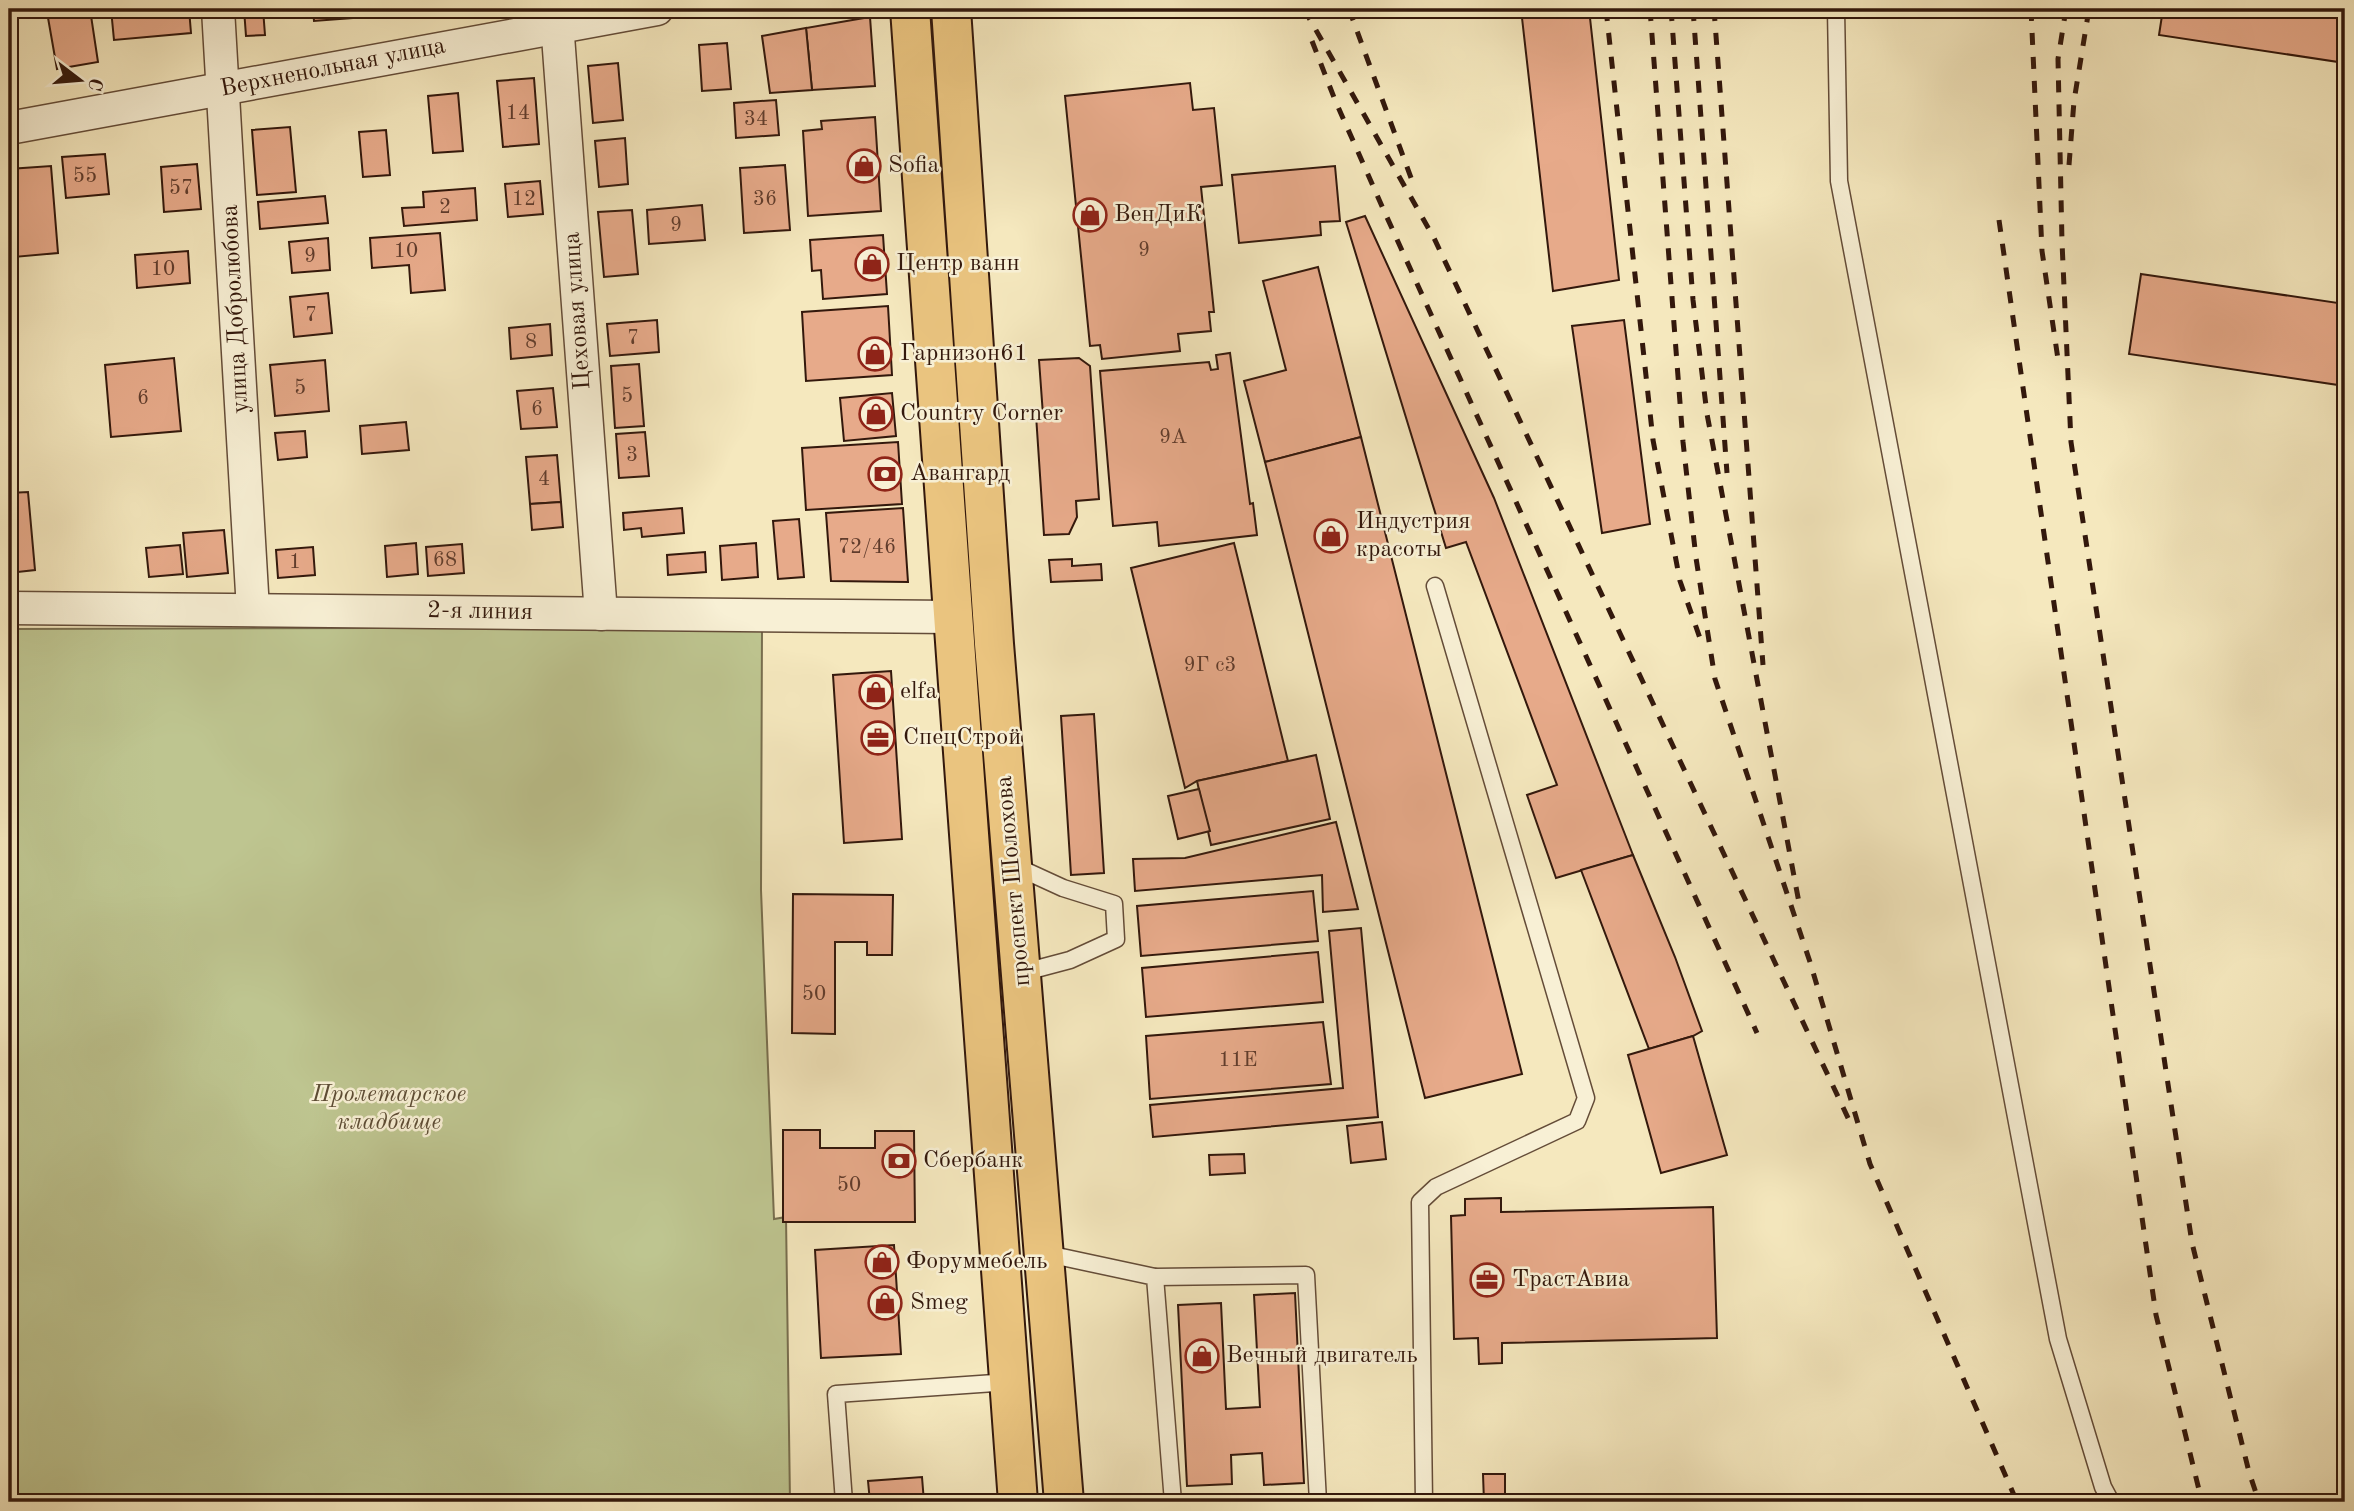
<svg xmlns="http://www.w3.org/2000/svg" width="2354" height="1511" font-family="'Old Standard TT',serif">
	<rect width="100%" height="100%" fill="#f5e8be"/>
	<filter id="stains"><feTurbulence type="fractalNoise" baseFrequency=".00286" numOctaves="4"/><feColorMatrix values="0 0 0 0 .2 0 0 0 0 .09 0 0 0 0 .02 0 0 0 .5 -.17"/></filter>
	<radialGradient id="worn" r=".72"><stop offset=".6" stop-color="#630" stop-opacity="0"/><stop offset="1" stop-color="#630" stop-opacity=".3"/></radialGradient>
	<path fill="#bec590" stroke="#786e4e" stroke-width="2" d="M762 627 761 890 774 1219 786 1217 790 1502H9V629Z"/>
	<g fill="#e7aa8a" stroke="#33180c" stroke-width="2">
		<path d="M69 9H90L98 62 57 69 47 12Z"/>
		<path d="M111 9H189L191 33 114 40Z"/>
		<path d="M244 9H263L265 35 246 36Z"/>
		<path d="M313 9H351L352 18 314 21Z"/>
		<path d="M1521 9H1589L1619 280 1553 291Z"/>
		<path d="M2163 9H2345V63L2159 35Z"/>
		<path d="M870 17 875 86 812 90 806 28Z"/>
		<path d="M806 28 812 90 770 93 762 36Z"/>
		<path d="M727 43 731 89 702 91 699 45Z"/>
		<path d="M618 63 623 120 593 123 588 66Z"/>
		<path d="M534 78 539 144 503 147 497 81Z"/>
		<path d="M1190 83 1193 110 1214 108 1222 185 1201 187 1214 312H1209L1211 331 1178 334 1180 351 1102 359 1100 345 1090 346 1065 96Z"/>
		<path d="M458 93 463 151 433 153 428 96Z"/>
		<path d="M776 100 779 135 736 138 734 103Z"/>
		<path d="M875 117 881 211 808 216 803 131 822 129 821 121Z"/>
		<path d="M290 127 296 192 257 195 252 130Z"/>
		<path d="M386 130 390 175 363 177 359 132Z"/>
		<path d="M625 138 628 184 599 187 595 141Z"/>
		<path d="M105 154 109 194 66 198 62 157Z"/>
		<path d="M197 164 201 209 164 212 161 167Z"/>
		<path d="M785 165 790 230 744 233 740 168Z"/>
		<path d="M51 166 58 253 14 257 9 169Z"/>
		<path d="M1335 166 1340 221 1320 222 1321 235 1239 243 1232 175Z"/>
		<path d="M540 181 543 214 508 217 505 184Z"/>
		<path d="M475 188 477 220 404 226 402 208 424 207 423 192Z"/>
		<path d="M325 196 328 223 260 229 258 202Z"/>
		<path d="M702 205 705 240 649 244 647 210Z"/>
		<path d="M632 210 638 274 604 277 598 212Z"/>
		<path d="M1365 216 1494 498 1633 855 1556 878 1527 795 1557 785 1466 542 1446 548 1346 222Z"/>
		<path d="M440 233 445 290 411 293 409 265 372 268 370 238Z"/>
		<path d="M883 235 887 294 823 299 821 270 812 271 810 240Z"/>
		<path d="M328 238 330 270 292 273 289 242Z"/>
		<path d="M188 251 190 283 137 288 135 255Z"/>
		<path d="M1318 267 1361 437 1265 462 1244 381 1286 370 1263 281Z"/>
		<path d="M2141 274 2345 304V386L2129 354Z"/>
		<path d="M328 293 332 333 294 337 290 297Z"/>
		<path d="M888 306 892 375 806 381 802 312Z"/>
		<path d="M657 320 659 352 610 356 607 324Z"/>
		<path d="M1624 320 1650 524 1602 533 1572 326Z"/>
		<path d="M550 324 552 355 511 359 509 328Z"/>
		<path d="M1230 353 1250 504 1253 503 1257 535 1159 546 1157 522 1113 526 1100 371 1209 362 1211 370 1218 369 1216 355Z"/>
		<path d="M174 358 181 431 111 437 105 365Z"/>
		<path d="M1079 358 1090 366 1099 499 1076 501 1077 517 1069 534 1044 535 1036 415H1043L1039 360Z"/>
		<path d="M325 360 329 411 275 416 270 365Z"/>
		<path d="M639 364 644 426 615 428 611 366Z"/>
		<path d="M553 388 557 427 521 429 517 391Z"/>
		<path d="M892 393 896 436 844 441 840 398Z"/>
		<path d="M15 418 18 465 9 466V419Z"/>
		<path d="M406 422 409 450 362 454 360 426Z"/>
		<path d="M305 431 307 457 278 460 275 433Z"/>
		<path d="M645 432 649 476 619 478 616 434Z"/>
		<path d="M1361 437 1522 1074 1425 1098 1265 462Z"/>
		<path d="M898 442 902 504 806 510 802 448Z"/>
		<path d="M557 455 561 502 530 504 526 457Z"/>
		<path d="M28 492 35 570 9 573V493Z"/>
		<path d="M561 502 563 527 532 530 530 504Z"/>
		<path d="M682 508 684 533 642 537 641 528 624 530 623 513Z"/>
		<path d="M903 508 908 582 831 581 826 513Z"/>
		<path d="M799 519 804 577 778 579 773 521Z"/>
		<path d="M224 530 228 573 187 577 183 533Z"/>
		<path d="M416 543 418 574 387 577 385 546Z"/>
		<path d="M756 543 758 577 722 580 720 546Z"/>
		<path d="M1234 543 1288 761 1197 781 1185 788 1131 568Z"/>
		<path d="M462 544 464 573 428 576 426 547Z"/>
		<path d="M180 545 183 574 149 577 146 548Z"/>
		<path d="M313 547 315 575 278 578 276 550Z"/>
		<path d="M705 552 706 572 668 575 667 555Z"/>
		<path d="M1072 559V566L1101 564 1102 580 1051 582 1049 560Z"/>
		<path d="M891 671 902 839 844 843 833 675Z"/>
		<path d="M1094 714 1104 873 1071 875 1061 716Z"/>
		<path d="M1316 755 1330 819 1211 845 1197 781Z"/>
		<path d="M1199 789 1210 831 1178 839 1168 796Z"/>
		<path d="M1336 822 1358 909 1323 912 1322 875 1135 891 1133 859 1185 858Z"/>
		<path d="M1633 855 1675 957 1702 1031 1693 1036 1649 1049 1581 870Z"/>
		<path d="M1313 891 1318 941 1141 956 1137 906Z"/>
		<path d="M793 894 893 895 892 955H867V942H835V1034L792 1033Z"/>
		<path d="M1361 928 1378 1117 1153 1137 1150 1105 1343 1088 1329 931Z"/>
		<path d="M1318 952 1323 1002 1146 1017 1142 968Z"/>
		<path d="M1323 1022 1331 1084 1150 1099 1146 1036Z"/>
		<path d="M1693 1036 1727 1155 1661 1173 1628 1055Z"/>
		<path d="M1382 1122 1386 1159 1351 1163 1347 1126Z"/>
		<path d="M783 1130H820V1148H875V1131H914L915 1222H783Z"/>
		<path d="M1244 1154 1245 1173 1210 1175 1209 1155Z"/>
		<path d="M1501 1198V1212L1713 1207 1717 1338 1502 1343V1363L1479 1364 1478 1338 1454 1339 1451 1216 1465 1215V1199Z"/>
		<path d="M894 1245 901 1354 821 1358 815 1250Z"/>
		<path d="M1295 1293 1304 1483 1264 1485 1262 1453 1231 1455 1232 1484 1187 1486 1178 1305 1221 1303 1226 1409 1260 1407 1254 1295Z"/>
		<path d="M1483 1474H1505V1502H1484Z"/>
		<path d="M922 1477 924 1502H870L868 1481Z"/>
	</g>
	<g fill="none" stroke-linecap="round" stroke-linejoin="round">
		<defs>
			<g id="lane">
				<path d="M1836 9 1839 181 2058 1339 2103 1487 2111 1502"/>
				<path d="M1015 866 1063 888 1114 904 1116 939 1070 960 1021 973"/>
				<path d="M1043 1253 1155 1277 1173 1502"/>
				<path d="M1155 1277 1306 1275 1318 1502"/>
				<path d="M844 1502 836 1394 1009 1382"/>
				<path d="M1424 1502 1420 1202 1436 1187 1577 1121 1586 1098 1435 586"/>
			</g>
			<g id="street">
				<path d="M218 9 253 610"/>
				<path d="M556 9 601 614"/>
				<path d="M9 128 657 9"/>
				<path d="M9 608 951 617"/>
			</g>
			<g id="primary">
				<path d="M910 9C944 507 982 1004 1018 1502"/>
				<path d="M951 9 994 644 1064 1502"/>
			</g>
		</defs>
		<use href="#lane" stroke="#644c38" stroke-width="19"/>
		<use href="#street" stroke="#644c38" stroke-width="35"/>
		<use href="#primary" stroke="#33180c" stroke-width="42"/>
		<use href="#lane" stroke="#f8f0d5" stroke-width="16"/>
		<use href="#street" stroke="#f8f0d5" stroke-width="32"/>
		<use href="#primary" stroke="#eac47f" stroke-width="38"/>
		<g stroke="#33180c" stroke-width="5" stroke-dasharray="12 12" stroke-linecap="butt">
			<path d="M1304 9 1434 238 1849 1120"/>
			<path d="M1349 9 1414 186"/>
			<path d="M1606 9 1653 440 1680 581 1702 644"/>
			<path d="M1650 9 1683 442 1696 558 1715 679 1810 962 1870 1164 2017 1502"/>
			<path d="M1671 9 1693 300 1707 414 1800 908"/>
			<path d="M1693 9 1727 473"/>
			<path d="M1714 9 1763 665"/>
			<path d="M2031 9 2042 251 2059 366"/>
			<path d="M2066 9 2058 59 2062 242 2071 442 2192 1243 2249 1472 2259 1502"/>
			<path d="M1312 41 1335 100 1385 213 1757 1033"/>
			<path d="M2069 165 2074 101 2089 9"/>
			<path d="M1999 220 2156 1315 2202 1502"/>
		</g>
	</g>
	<defs>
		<symbol id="shop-ring" viewBox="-11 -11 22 22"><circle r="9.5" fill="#f8f0d5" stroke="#8f2418" stroke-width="1.5"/><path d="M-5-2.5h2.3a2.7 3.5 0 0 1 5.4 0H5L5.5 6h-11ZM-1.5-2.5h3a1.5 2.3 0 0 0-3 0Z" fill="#8f2418"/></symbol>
		<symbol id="bank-ring" viewBox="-11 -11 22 22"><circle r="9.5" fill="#f8f0d5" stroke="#8f2418" stroke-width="1.5"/><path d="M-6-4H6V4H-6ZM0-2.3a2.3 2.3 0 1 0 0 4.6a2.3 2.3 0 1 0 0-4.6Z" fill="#8f2418"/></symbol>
		<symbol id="office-ring" viewBox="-11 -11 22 22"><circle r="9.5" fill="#f8f0d5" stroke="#8f2418" stroke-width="1.5"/><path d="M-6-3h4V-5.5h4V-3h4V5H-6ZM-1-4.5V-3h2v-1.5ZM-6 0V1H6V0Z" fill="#8f2418"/></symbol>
	</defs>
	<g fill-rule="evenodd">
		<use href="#shop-ring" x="845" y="147" width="38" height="38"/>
		<use href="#shop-ring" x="1071" y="196" width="38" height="38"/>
		<use href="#shop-ring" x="853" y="245" width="38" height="38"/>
		<use href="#shop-ring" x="856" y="335" width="38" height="38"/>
		<use href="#shop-ring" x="857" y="395" width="38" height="38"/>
		<use href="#bank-ring" x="866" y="455" width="38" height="38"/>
		<use href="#shop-ring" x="1312" y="517" width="38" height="38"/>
		<use href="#shop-ring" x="857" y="673" width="38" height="38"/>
		<use href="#office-ring" x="859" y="719" width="38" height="38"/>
		<use href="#bank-ring" x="880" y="1142" width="38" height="38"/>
		<use href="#shop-ring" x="863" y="1243" width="38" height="38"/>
		<use href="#office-ring" x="1468" y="1261" width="38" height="38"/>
		<use href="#shop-ring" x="866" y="1284" width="38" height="38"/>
		<use href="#shop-ring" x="1183" y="1337" width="38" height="38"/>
	</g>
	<g text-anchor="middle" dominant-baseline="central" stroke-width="5" stroke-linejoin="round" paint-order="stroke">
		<g font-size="21" fill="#603c2c">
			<text x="518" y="113">14</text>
			<text x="756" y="119">34</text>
			<text x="85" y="176">55</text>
			<text x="181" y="188">57</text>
			<text x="524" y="199">12</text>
			<text x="765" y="199">36</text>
			<text x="445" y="207">2</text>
			<text x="676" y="225">9</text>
			<text x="1144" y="250">9</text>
			<text x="406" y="251">10</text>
			<text x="310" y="256">9</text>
			<text x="163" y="269">10</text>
			<text x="311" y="315">7</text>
			<text x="633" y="338">7</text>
			<text x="531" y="342">8</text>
			<text x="300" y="388">5</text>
			<text x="627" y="396">5</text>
			<text x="143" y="398">6</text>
			<text x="537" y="409">6</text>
			<text x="1173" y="437">9А</text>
			<text x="632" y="455">3</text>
			<text x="544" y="479">4</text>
			<text x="867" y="547">72/46</text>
			<text x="445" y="560">68</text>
			<text x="295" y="562">1</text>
			<text x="1210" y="665">9Г с3</text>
			<text x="814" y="994">50</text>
			<text x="1238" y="1060">11Е</text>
			<text x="849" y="1185">50</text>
		</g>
		<g font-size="24" fill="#33180c" stroke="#f8f0d5">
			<text transform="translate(333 68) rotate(-11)">Верхненольная улица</text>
			<text transform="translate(236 309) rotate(-93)">улица Добролюбова</text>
			<text transform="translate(578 311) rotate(-94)">Цеховая улица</text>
			<text transform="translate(480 612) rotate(1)">2-я линия</text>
			<text transform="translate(1014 881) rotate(-95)">проспект Шолохова</text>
		</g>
		<g font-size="24" fill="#33180c" stroke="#f8f0d5" text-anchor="start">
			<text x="888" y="166">Sofia</text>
			<text x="1114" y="215">ВенДиК</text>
			<text x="896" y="264">Центр ванн</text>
			<text x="900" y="354">Гарнизон61</text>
			<text x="900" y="414">Country Corner</text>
			<text x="910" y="474">Авангард</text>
			<text x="1356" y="522">Индустрия<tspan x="1356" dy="28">красоты</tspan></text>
			<text x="900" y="692">elfa</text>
			<text x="903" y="738">СпецСтрой</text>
			<text x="923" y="1161">Сбербанк</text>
			<text x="906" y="1262">Форуммебель</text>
			<text x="1512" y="1280">ТрастАвиа</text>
			<text x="910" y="1303">Smeg</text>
			<text x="1226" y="1356">Вечный двигатель</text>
		</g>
		<g font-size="24" font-style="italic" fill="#5d4c34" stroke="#f8f0d5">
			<text x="389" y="1095">Пролетарское<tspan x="389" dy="28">кладбище</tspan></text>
		</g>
	</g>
	<rect width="2354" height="1511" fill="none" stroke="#f5e8be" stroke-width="35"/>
	<rect x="10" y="10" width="2333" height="1490" fill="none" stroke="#33180c" stroke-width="3.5"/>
	<rect x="18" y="18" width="2319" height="1476" fill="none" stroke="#33180c" stroke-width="2"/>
	<g transform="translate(80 80) rotate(106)" stroke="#f8f0d5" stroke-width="5" paint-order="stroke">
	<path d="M0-5L12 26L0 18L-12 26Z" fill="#33180c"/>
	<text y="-10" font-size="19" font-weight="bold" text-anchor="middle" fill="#33180c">С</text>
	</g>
	<rect width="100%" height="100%" filter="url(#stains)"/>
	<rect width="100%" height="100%" fill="url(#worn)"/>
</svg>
